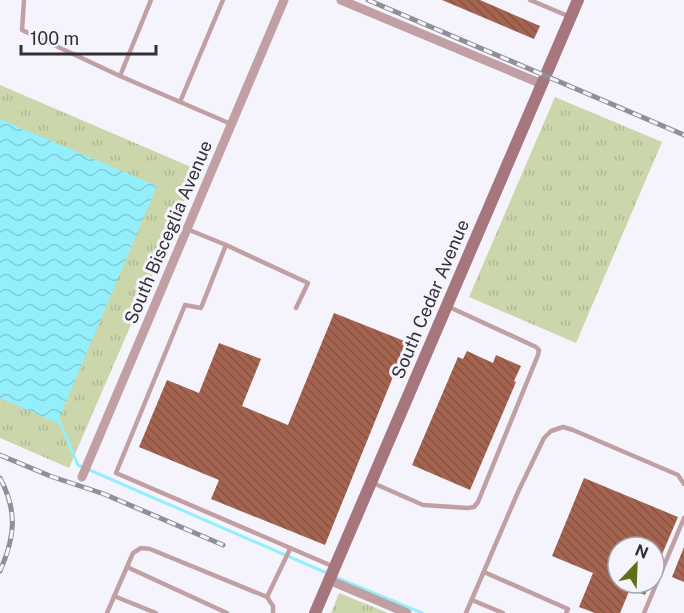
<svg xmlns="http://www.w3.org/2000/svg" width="684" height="613" font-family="'Public Sans',sans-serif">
	<defs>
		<pattern id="grass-tufts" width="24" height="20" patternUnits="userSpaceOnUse" patternTransform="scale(1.5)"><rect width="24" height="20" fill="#ccd6ab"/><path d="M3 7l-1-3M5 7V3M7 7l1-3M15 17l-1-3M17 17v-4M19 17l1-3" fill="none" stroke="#b0b894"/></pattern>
		<pattern id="water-waves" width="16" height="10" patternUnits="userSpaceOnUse" patternTransform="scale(1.5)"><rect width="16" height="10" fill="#94effd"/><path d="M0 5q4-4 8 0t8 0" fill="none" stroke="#80cdd9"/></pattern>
		<pattern id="building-back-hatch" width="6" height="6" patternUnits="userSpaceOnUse" patternTransform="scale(1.5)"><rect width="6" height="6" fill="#a4644f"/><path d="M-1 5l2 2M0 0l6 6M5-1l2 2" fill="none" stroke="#865342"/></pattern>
	</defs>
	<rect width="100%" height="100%" fill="#f5f4fd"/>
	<g fill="url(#grass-tufts)">
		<path d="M0 85 198 170 69 468 0 438Z"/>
		<path d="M555 97 662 142 576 343 469 297Z"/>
		<path d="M339 593 388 613H331Z"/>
	</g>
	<path fill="url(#water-waves)" d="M0 119 157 186 57 423 0 398Z"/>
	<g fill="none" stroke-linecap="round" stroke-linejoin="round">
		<g stroke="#94effd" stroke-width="3">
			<path d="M57 416 78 465 329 574"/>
			<path d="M335 577 422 613"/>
		</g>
	</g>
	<g fill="url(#building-back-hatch)">
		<path d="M442 0H480L540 26 534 39Z"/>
		<path d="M334 313 407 342 325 545 211 499 219 480 139 447 167 380 199 393 219 343 261 359 242 406 288 425Z"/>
		<path d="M467 351 493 363 496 355 521 366 514 381 516 382 470 490 412 465 458 357 463 359Z"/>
		<path d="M584 478 678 517 654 573V547H618V583H650L645 595 630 589 620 613H595L579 607 593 573 552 556Z"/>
		<path d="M684 547V582L672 577Z"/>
	</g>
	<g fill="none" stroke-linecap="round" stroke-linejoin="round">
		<g stroke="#c1a0a3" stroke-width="4.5">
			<path d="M24 0 22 30 120 76 231 124"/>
			<path d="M530 0 568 16"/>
			<path d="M120 76 151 0"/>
			<path d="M180 102 223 0"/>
			<path d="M187 229 226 245 201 308 185 305 116 473 332 566"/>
			<path d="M226 245 308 283 296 308"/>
			<path d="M373 483 423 505 468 508 474 507 478 502 538 355 539 350 536 347 447 306"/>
			<path d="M127 567 227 613"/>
			<path d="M484 572 568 609 566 613"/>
			<path d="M114 596 156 613"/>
			<path d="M267 597 290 549"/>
			<path d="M472 600 503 613"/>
			<path d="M107 613 133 553 141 548 150 549 267 597 273 606V613"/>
			<path d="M466 613 518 492 544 438 551 431 563 427 573 430 678 475 684 484"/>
			<path d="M644 613 684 518"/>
		</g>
		<g stroke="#c1a0a3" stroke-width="9">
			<path d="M341 0 542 84"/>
			<path d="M82 477 284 0"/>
			<path d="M329 580 407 613"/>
		</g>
		<path stroke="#a6767c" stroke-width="12" d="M315 613 578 0"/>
		<defs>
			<g id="rail">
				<path d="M368 0 684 135"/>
				<path d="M0 455 50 476 104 494 223 545"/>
				<path d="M0 478C18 512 15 537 0 571"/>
			</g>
		</defs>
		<use href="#rail" stroke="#908f97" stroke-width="5"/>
		<use href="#rail" stroke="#f5f4fd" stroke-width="3" stroke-dasharray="9" stroke-linecap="butt"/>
	</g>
	<g text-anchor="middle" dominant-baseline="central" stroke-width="6" stroke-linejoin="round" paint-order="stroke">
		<g font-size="18" fill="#313036" stroke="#f5f4fd">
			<text transform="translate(168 232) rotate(-67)">South Bisceglia Avenue</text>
			<text transform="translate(430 299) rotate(-67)">South Cedar Avenue</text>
		</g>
	</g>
	<g transform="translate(636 565) rotate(23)"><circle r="28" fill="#f5f4fd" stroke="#a7a6ad" stroke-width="1.5"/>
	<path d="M0-4.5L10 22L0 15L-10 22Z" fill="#646e15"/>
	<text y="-9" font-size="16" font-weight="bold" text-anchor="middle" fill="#313036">N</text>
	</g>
	<path d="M21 45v9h135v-9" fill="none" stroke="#313036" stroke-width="3"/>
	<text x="30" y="45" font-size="18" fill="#313036" stroke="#f5f4fd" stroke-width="4.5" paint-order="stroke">100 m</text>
</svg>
